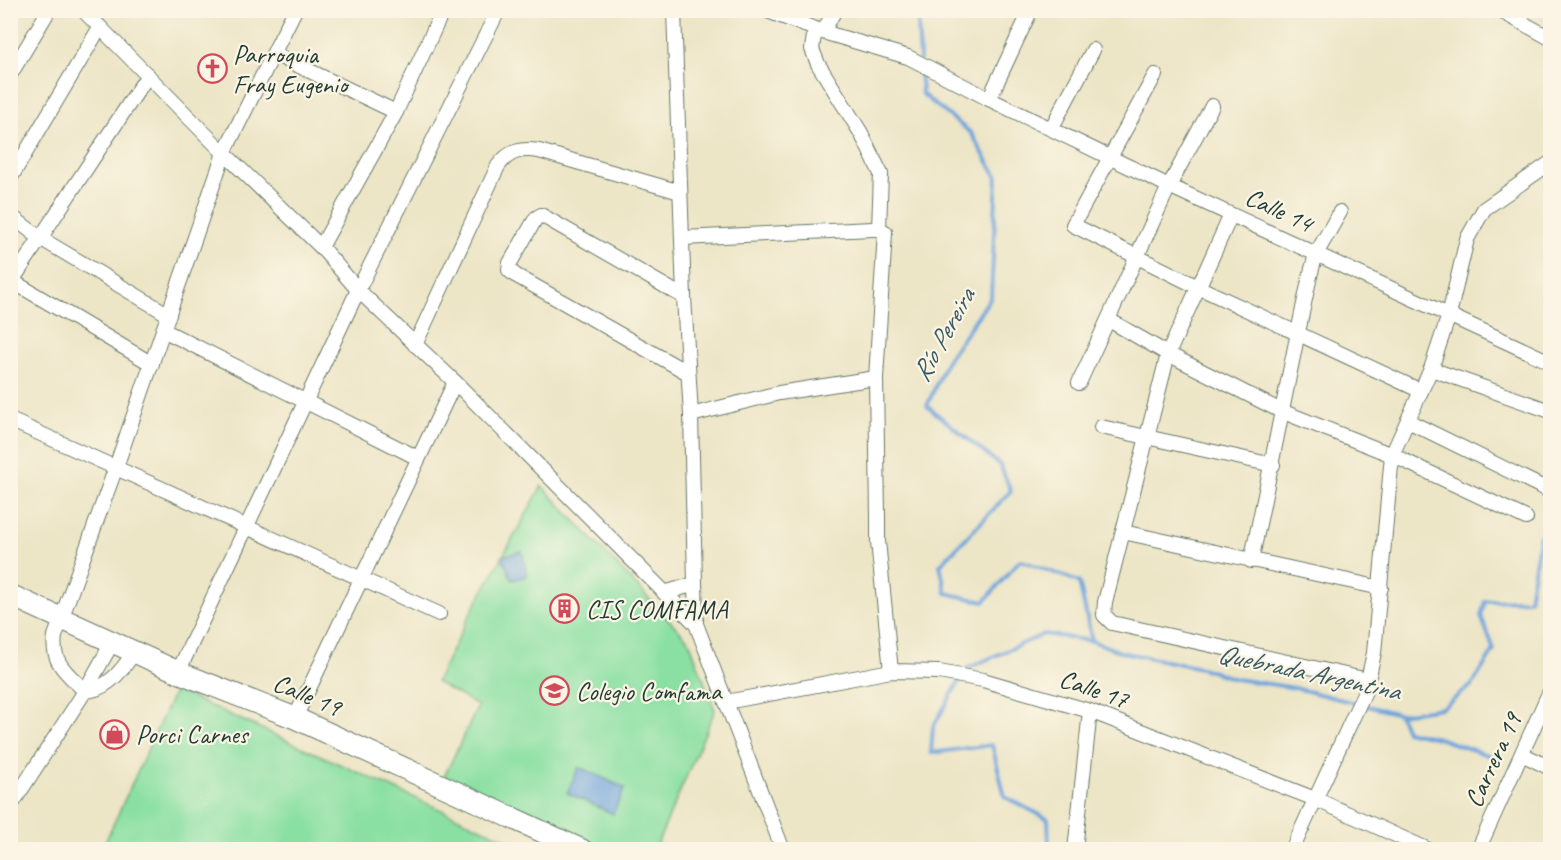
<svg xmlns="http://www.w3.org/2000/svg" width="1561" height="860" font-family="Caveat,sans-serif">
	<rect width="100%" height="100%" fill="#fcf5e5"/>
	<filter id="ink" filterUnits="userSpaceOnUse"><feTurbulence type="fractalNoise" baseFrequency=".0167" numOctaves="2"/><feDisplacementMap in="SourceGraphic" scale="12" xChannelSelector="R" yChannelSelector="G"/><feConvolveMatrix kernelMatrix="1 2 1 2 8 2 1 2 1" color-interpolation-filters="sRGB"/></filter>
	<filter id="wash" filterUnits="userSpaceOnUse"><feTurbulence type="fractalNoise" baseFrequency=".008" numOctaves="4" result="noise"/><feDisplacementMap in="SourceGraphic" scale="24" xChannelSelector="R" yChannelSelector="G"/><feGaussianBlur stdDeviation="1.35" result="paint"/><feColorMatrix in="noise" values="0 0 0 0 0 0 0 0 0 0 0 0 0 0 0 0 0 1.4 0 .05"/><feComposite in="paint" operator="in"/></filter>
	<g filter="url(#wash)">
		<rect width="100%" height="100%" fill="#ece5c6"/>
		<g fill="#8ae0a3" stroke="#548e6c" stroke-width="1.5">
			<path d="M542 486 689 641 715 710 655 849H596L444 777 478 706 436 682 468 618Z"/>
			<path d="M175 690 528 849H102Z"/>
		</g>
		<g fill="#6fa4dc" stroke="#477088" stroke-width="1.5">
			<path d="M522 551 527 576 512 580 502 556Z"/>
			<path d="M579 767 625 788 613 814 567 793Z"/>
		</g>
		<g fill="none" stroke-linecap="round" stroke-linejoin="round">
			<g stroke="#6fa4dc" stroke-width="4">
				<path d="M920 60 918 23 939 10"/>
				<path d="M920 68 922 94 971 133 997 177 991 297 946 362 927 406 1000 465 1011 491 940 565 946 593 984 602 1020 560 1079 582 1092 641 1044 634 966 669 963 674"/>
				<path d="M1092 641 1121 652 1201 668 1236 679 1295 688 1399 714 1442 708 1472 685 1494 650 1481 616 1485 601 1529 600 1540 536 1550 521"/>
				<path d="M960 680 933 727 931 753 992 745 1005 797 1048 819 1049 850"/>
				<path d="M1399 714 1406 731 1438 738 1499 759"/>
			</g>
		</g>
	</g>
	<g filter="url(#ink)">
		<g fill="none" stroke-linecap="round" stroke-linejoin="round">
			<defs>
				<g id="street">
					<path d="M83 10 224 153 321 247 358 290 455 382 696 624"/>
					<path d="M674 10 684 297 691 415 696 624 783 850"/>
					<path d="M765 10 823 32 908 57 989 99 1169 186 1550 362"/>
					<path d="M1499 10 1550 38"/>
					<path d="M815 29 812 49 818 64 861 133 881 174 879 229"/>
					<path d="M823 32 835 10"/>
					<path d="M274 54 396 112"/>
					<path d="M10 75 49 10"/>
					<path d="M1155 75 1073 225 1198 287 1421 391"/>
					<path d="M989 99 1028 16"/>
					<path d="M1051 129 1093 50"/>
					<path d="M10 179 100 27"/>
					<path d="M10 215 40 238 169 315"/>
					<path d="M1231 215 1168 354 1105 602 1104 615 1112 623 1368 680"/>
					<path d="M682 238 872 229H879L885 232 876 378 878 517V541L891 671"/>
					<path d="M321 247 396 112 443 10"/>
					<path d="M12 281 152 364"/>
					<path d="M10 284 148 75"/>
					<path d="M684 297 541 215 536 218 510 263 509 270 515 275 688 373"/>
					<path d="M1109 320 1168 354 1281 411 1392 455 1526 518"/>
					<path d="M163 330 418 458"/>
					<path d="M415 345 498 166C509 151 521 148 539 151L680 192"/>
					<path d="M1431 369 1550 411"/>
					<path d="M1079 383 1169 186 1212 106"/>
					<path d="M691 415 779 393 876 378"/>
					<path d="M10 420 439 614"/>
					<path d="M1408 421 1550 491"/>
					<path d="M1101 427 1273 465"/>
					<path d="M1123 532 1381 588"/>
					<path d="M1251 561C1272 466 1289 371 1310 276L1316 254 1340 212"/>
					<path d="M664 593 695 584"/>
					<path d="M178 672 358 290 496 15"/>
					<path d="M85 691C67 673 51 663 55 636L116 467 224 153 295 10"/>
					<path d="M85 691C107 690 123 670 134 652"/>
					<path d="M726 702 891 671 939 672 983 680 1090 711 1315 799 1429 850"/>
					<path d="M295 718 455 382"/>
					<path d="M1522 754 1550 768"/>
					<path d="M10 807 85 691 112 643"/>
					<path d="M1075 850 1090 711"/>
					<path d="M1292 850 1366 689 1374 653 1392 455 1431 369 1449 315 1467 239 1484 209 1550 163"/>
					<path d="M1478 850 1550 691"/>
				</g>
				<path id="primary" d="M10 595 178 672 295 718 582 850"/>
			</defs>
			<use href="#street" stroke="#677867" stroke-width="16"/>
			<use href="#primary" stroke="#677867" stroke-width="23"/>
			<use href="#street" stroke="#fff" stroke-width="14"/>
			<use href="#primary" stroke="#fff" stroke-width="21"/>
		</g>
	</g>
	<defs>
		<symbol id="church-ring" viewBox="-11 -11 22 22"><circle r="9.5" fill="#fcf5e5" stroke="#d1495b" stroke-width="1.5"/><path d="M-1.2-6h2.4v3.5h3.3v2.4h-3.3V6h-2.4V-.1h-3.3v-2.4h3.3Z" fill="#d1495b"/></symbol>
		<symbol id="building-ring" viewBox="-11 -11 22 22"><circle r="9.5" fill="#fcf5e5" stroke="#d1495b" stroke-width="1.5"/><path d="M-4-6H4V6H1V3H-1V6H-4ZM-2.5-4.3h1.7v1.8h-1.7ZM.8-4.3h1.7v1.8H.8ZM-2.5-1h1.7V.8h-1.7ZM.8-1h1.7V.8H.8Z" fill="#d1495b"/></symbol>
		<symbol id="school-ring" viewBox="-11 -11 22 22"><circle r="9.5" fill="#fcf5e5" stroke="#d1495b" stroke-width="1.5"/><path d="M0-5L7-2L0 1L-7-2ZM-4 1L0 2.5L4 1V4Q0 6-4 4Z" fill="#d1495b"/></symbol>
		<symbol id="shop-ring" viewBox="-11 -11 22 22"><circle r="9.5" fill="#fcf5e5" stroke="#d1495b" stroke-width="1.5"/><path d="M-5-2.5h2.3a2.7 3.5 0 0 1 5.4 0H5L5.5 6h-11ZM-1.5-2.5h3a1.5 2.3 0 0 0-3 0Z" fill="#d1495b"/></symbol>
	</defs>
	<g fill-rule="evenodd">
		<use href="#church-ring" x="196" y="52" width="33" height="33"/>
		<use href="#building-ring" x="548" y="592" width="33" height="33"/>
		<use href="#school-ring" x="538" y="674" width="33" height="33"/>
		<use href="#shop-ring" x="98" y="718" width="33" height="33"/>
	</g>
	<g text-anchor="middle" dominant-baseline="central" stroke-width="4.5" stroke-linejoin="round" paint-order="stroke">
		<g font-size="26" fill="#1f3d34" stroke="#fcf5e5" text-anchor="start">
			<text x="233" y="54">Parroquia<tspan x="233" dy="30">Fray Eugenio</tspan></text>
			<text x="586" y="609">CIS COMFAMA</text>
			<text x="576" y="691">Colegio Comfama</text>
			<text x="136" y="734">Porci Carnes</text>
		</g>
		<g font-size="26" fill="#1f3d34" stroke="#fcf5e5">
			<text transform="translate(1279 210) rotate(25)">Calle 14</text>
			<text transform="translate(1094 689) rotate(19)">Calle 17</text>
			<text transform="translate(307 695) rotate(23)">Calle 19</text>
			<text transform="translate(1493 760) rotate(-65)">Carrera 19</text>
		</g>
		<g font-size="27" font-style="italic" fill="#375c66" stroke="#fcf5e5">
			<text transform="translate(943 335) rotate(-61)">Río Pereira</text>
			<text transform="translate(1309 672) rotate(12)">Quebrada Argentina</text>
		</g>
	</g>
	<rect width="1561" height="860" fill="none" stroke="#fcf5e5" stroke-width="36"/>
</svg>
